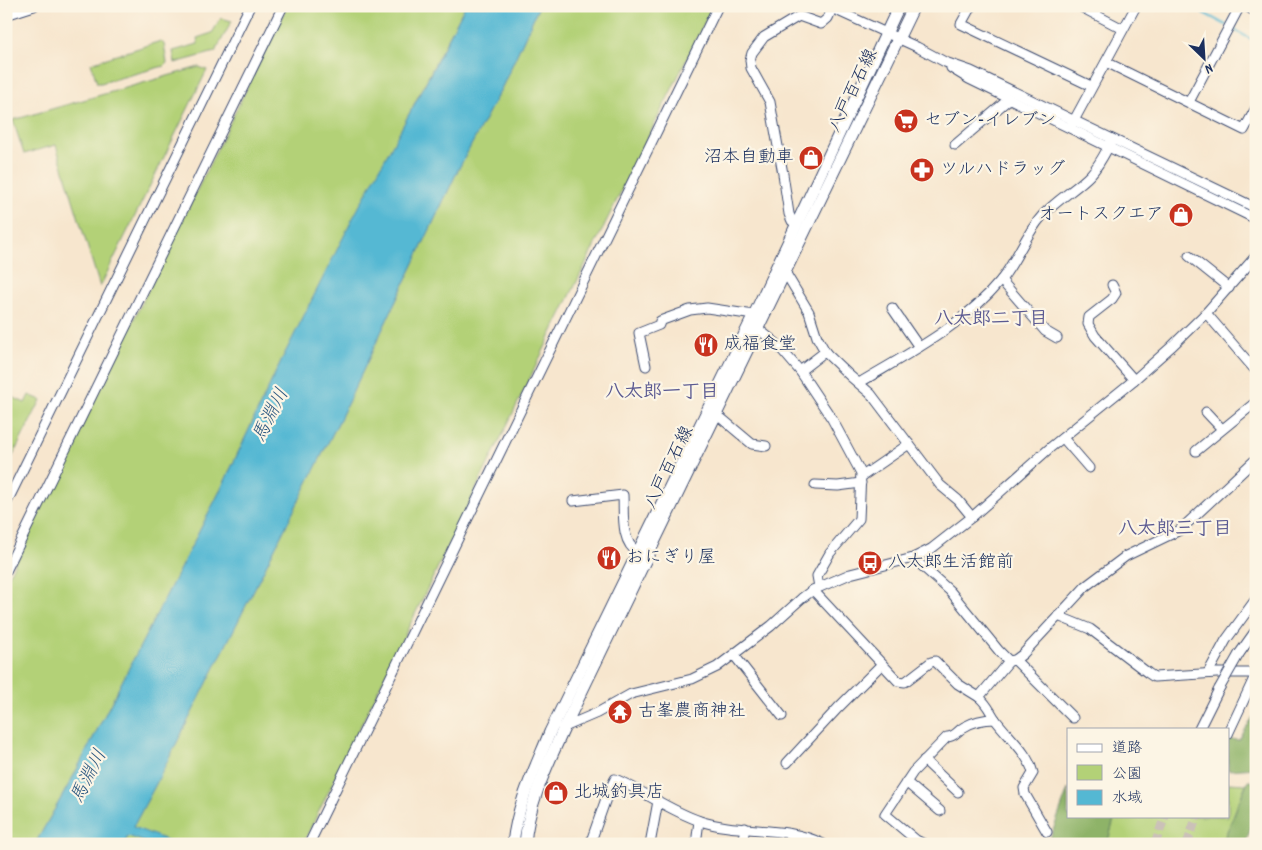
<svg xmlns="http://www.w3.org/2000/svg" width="1262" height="850" font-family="Dekko,'Klee One',sans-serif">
	<rect width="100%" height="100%" fill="#fcf5e5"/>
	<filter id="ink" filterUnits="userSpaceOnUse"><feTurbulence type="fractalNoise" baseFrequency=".02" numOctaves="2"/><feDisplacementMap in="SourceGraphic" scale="10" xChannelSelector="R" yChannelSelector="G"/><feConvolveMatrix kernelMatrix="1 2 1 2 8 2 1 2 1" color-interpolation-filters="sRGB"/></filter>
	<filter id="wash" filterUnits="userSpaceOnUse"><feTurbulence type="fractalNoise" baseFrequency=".0096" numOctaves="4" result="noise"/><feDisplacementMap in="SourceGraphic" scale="20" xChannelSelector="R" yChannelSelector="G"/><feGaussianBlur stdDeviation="1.12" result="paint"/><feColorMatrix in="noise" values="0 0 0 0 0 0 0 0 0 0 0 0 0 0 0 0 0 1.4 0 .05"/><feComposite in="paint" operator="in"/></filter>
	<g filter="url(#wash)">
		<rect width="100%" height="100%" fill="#f7e6ce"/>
		<g fill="#b3d177" stroke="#67806a">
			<path d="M287 6H465L281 361 223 485 73 777 35 844H6V581Z"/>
			<path d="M539 6H713L607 220 303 844H124L156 784 341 417 458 170 503 85Z"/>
			<path d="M221 18 232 21 215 52 175 63 173 51 198 44 197 38 212 33Z"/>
			<path d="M161 41 164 44 167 63 164 66 101 83H97L91 63Z"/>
			<path d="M199 67 207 70 100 287 56 145 24 154 13 120Z"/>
			<path d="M6 394 25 403 29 395 41 400 6 469Z"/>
			<path d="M1228 783 1246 784 1222 844H1107L1115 816H1228Z"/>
		</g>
		<g fill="#8eb368" stroke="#547163">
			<path d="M1256 716V768L1228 770V739L1239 740 1253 717Z"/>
			<path d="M1248 780 1256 784V813L1246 842 1249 844H1222Z"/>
			<path d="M1068 789V816H1115L1107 844H1048Z"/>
		</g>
		<path fill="#54b8d3" stroke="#387498" d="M465 6H539L503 85 458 170 341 417 156 784 133 827 177 844H150L128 836 124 844H35L73 777 223 485 281 361 354 216 421 92Z"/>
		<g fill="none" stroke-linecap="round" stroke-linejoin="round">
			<g stroke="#54b8d3" stroke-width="2.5">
				<path d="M1193 6 1194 8 1226 25"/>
				<path d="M1231 28 1256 42"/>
			</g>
		</g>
	</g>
	<g filter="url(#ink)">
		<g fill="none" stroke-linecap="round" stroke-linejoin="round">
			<g stroke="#cbc1b8" stroke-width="9" stroke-dasharray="9 4.5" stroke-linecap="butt">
				<path d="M1155 844 1165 816"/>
				<path d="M1187 844 1197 816"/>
			</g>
			<defs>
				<g id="minor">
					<path d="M827 6 917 47 945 62 971 71 1256 208"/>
					<path d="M971 6 961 24 1091 86"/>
					<path d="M1079 6 1123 29"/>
					<path d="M1246 6 1256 12"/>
					<path d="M6 15 34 6"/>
					<path d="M1106 62 1244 130 1256 108"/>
					<path d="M951 68 969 79 1256 219"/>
					<path d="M1189 102 1240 6"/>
					<path d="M1071 126 1136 6"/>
					<path d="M955 145 1009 99"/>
					<path d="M796 224 792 221 789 214 783 174 770 102 751 68 750 60 752 53 764 37 799 16 821 24 828 18 832 9"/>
					<path d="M1189 256 1229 288"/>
					<path d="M785 272 809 312 817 337 826 353"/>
					<path d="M1001 280 1045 331 1057 338"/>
					<path d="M1112 285 1116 293 1112 299 1089 317 1088 324 1095 336 1134 380"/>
					<path d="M892 308 919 347"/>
					<path d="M1206 313 1256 371"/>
					<path d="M757 328 776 343 800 371 832 419 861 473 859 519 830 553 817 576 819 587"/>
					<path d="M646 366 639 333 659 325 660 321 690 310 707 308 754 315"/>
					<path d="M800 371 822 354 826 353 850 376 871 394 940 485 958 500 972 517"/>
					<path d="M859 383C909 353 963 326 1001 280 1017 260 1025 235 1042 216 1057 199 1077 189 1091 174 1100 164 1105 153 1111 142"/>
					<path d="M1206 412 1222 429"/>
					<path d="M715 415 721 418 752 444 766 446"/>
					<path d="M1063 438 1089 468"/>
					<path d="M1196 451 1256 402"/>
					<path d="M861 477 909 444"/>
					<path d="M815 485 838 486 861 483"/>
					<path d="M573 501 623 495C624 512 620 543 638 552"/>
					<path d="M6 504 250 6"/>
					<path d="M913 558 950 591 999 651 1009 661 1015 660 1023 654 1086 586 1126 556 1180 530 1256 459"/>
					<path d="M6 571 283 6"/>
					<path d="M813 590 898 681 905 682 931 662 935 661 958 684 979 697"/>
					<path d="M1058 616 1090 629 1148 673 1154 677 1217 673H1256"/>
					<path d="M1239 654 1256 630"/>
					<path d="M734 655 782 716"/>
					<path d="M1015 660 1073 718"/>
					<path d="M1009 661 979 697C988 705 989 710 995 719 1008 737 1028 752 1033 773L1024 788 1025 794 1047 832"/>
					<path d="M1208 673 1226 640 1256 599"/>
					<path d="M562 728 597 713 631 694 692 679 717 667 771 626 802 598 813 590 850 574 913 558 931 549 972 517 1051 447 1134 380 1171 347 1206 313 1256 256"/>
					<path d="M1199 729 1219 689"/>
					<path d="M1228 734 1256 674"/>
					<path d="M924 760 958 792"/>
					<path d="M787 763 838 708 882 664"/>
					<path d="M906 782 940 811"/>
					<path d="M309 844 718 6"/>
					<path d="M590 844 608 793 615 779C644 791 670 811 700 821 740 834 785 825 823 844"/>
					<path d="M650 844 658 801"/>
					<path d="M696 844 699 821"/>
					<path d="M742 844 745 828"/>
					<path d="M924 844 916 840 885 814 913 772 947 737C955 737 957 731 964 727 974 721 983 719 995 719"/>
				</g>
				<g id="major">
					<path d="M513 844C517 804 535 769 550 732L754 315 899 6"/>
					<path d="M525 844C528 803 548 764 564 728L914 6"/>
				</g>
			</defs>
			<use href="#minor" stroke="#3c4a6f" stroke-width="11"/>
			<use href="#major" stroke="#3c4a6f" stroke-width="13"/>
			<use href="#minor" stroke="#fff" stroke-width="9"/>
			<use href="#major" stroke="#fff" stroke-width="11"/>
			<defs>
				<path id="minor-bridge" d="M1219 689 1239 654"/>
			</defs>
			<use href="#minor-bridge" stroke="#3c4a6f" stroke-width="11" stroke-linecap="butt"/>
			<use href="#minor-bridge" stroke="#fff" stroke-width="9"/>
		</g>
	</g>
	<defs>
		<symbol id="supermarket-disc" viewBox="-11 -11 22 22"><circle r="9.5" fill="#c8321e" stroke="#fcf5e5"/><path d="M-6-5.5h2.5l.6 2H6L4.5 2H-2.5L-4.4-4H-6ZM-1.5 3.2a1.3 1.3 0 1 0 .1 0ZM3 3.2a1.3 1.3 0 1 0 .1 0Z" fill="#fff"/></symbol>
		<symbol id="shop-disc" viewBox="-11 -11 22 22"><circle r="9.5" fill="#c8321e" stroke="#fcf5e5"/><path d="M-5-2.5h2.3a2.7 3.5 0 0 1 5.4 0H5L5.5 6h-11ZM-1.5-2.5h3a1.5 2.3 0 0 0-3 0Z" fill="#fff"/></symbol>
		<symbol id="pharmacy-disc" viewBox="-11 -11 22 22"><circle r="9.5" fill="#c8321e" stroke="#fcf5e5"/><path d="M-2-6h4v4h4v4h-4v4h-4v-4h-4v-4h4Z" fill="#fff"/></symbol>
		<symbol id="restaurant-disc" viewBox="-11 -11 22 22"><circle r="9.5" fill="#c8321e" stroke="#fcf5e5"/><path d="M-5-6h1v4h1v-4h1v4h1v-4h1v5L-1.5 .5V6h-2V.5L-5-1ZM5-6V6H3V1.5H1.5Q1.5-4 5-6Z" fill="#fff"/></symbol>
		<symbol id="bus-disc" viewBox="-11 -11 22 22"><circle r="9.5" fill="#c8321e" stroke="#fcf5e5"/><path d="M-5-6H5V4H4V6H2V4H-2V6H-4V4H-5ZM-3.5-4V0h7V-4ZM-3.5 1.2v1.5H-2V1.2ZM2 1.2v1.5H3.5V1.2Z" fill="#fff"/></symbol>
		<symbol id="temple-disc" viewBox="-11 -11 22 22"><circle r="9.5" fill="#c8321e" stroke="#fcf5e5"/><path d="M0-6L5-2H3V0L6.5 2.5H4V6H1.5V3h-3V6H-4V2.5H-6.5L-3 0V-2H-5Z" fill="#fff"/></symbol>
	</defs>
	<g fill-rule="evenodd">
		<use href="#supermarket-disc" x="892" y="107" width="28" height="28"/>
		<use href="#shop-disc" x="797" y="144" width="28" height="28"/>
		<use href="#pharmacy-disc" x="908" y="156" width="28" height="28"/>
		<use href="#shop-disc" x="1167" y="201" width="28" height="28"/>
		<use href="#restaurant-disc" x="692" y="331" width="28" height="28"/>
		<use href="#restaurant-disc" x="595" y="544" width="28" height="28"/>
		<use href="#bus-disc" x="856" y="549" width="28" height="28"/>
		<use href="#temple-disc" x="606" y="698" width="28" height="28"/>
		<use href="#shop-disc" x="542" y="779" width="28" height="28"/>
	</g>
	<g text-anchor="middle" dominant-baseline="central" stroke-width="4.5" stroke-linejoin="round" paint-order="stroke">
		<g font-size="18" fill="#1b2f5e" stroke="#fcf5e5">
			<text transform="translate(854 91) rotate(-64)">八戸百石線</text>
			<text transform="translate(670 468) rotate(-64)">八戸百石線</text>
		</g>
		<g font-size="18" fill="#1b2f5e" stroke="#fcf5e5" text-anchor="start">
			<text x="924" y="121">セブン-イレブン</text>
			<text x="794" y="158" text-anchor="end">沼本自動車</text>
			<text x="940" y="170">ツルハドラッグ</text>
			<text x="1164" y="215" text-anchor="end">オートスクエア</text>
			<text x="724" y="345">成福食堂</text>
			<text x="626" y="558">おにぎり屋</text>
			<text x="888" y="563">八太郎生活館前</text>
			<text x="638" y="712">古峯農商神社</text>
			<text x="574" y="793">北城釣具店</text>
		</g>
		<g font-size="19" font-weight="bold" fill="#5b5a92" stroke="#fcf5e5">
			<text x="991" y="320">八太郎二丁目</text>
			<text x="662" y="393">八太郎一丁目</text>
			<text x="1175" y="530">八太郎三丁目</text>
		</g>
		<g font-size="19" font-style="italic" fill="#2c5881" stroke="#fcf5e5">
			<text transform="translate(272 416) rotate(-63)">馬淵川</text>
			<text transform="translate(90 777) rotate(-63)">馬淵川</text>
		</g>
	</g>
	<rect width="1262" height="850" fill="none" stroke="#fcf5e5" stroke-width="25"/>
	<rect x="1067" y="728" width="162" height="90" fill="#fcf5e5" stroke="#a2a6af"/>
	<rect x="1077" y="744" width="25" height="8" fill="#ffffff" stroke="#a2a6af"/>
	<text x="1112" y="752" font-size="15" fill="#1b2f5e">道路</text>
	<rect x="1077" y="765" width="25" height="15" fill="#b3d177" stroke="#a2a6af"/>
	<text x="1112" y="778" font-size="15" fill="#1b2f5e">公園</text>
	<rect x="1077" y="790" width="25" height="15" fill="#54b8d3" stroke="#a2a6af"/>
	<text x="1112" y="802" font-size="15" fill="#1b2f5e">水域</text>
	<g transform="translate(1204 58) rotate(155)" stroke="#fcf5e5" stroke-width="4" paint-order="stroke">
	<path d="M0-4L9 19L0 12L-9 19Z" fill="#1b2f5e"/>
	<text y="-8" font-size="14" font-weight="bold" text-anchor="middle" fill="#1b2f5e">N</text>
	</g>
</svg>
